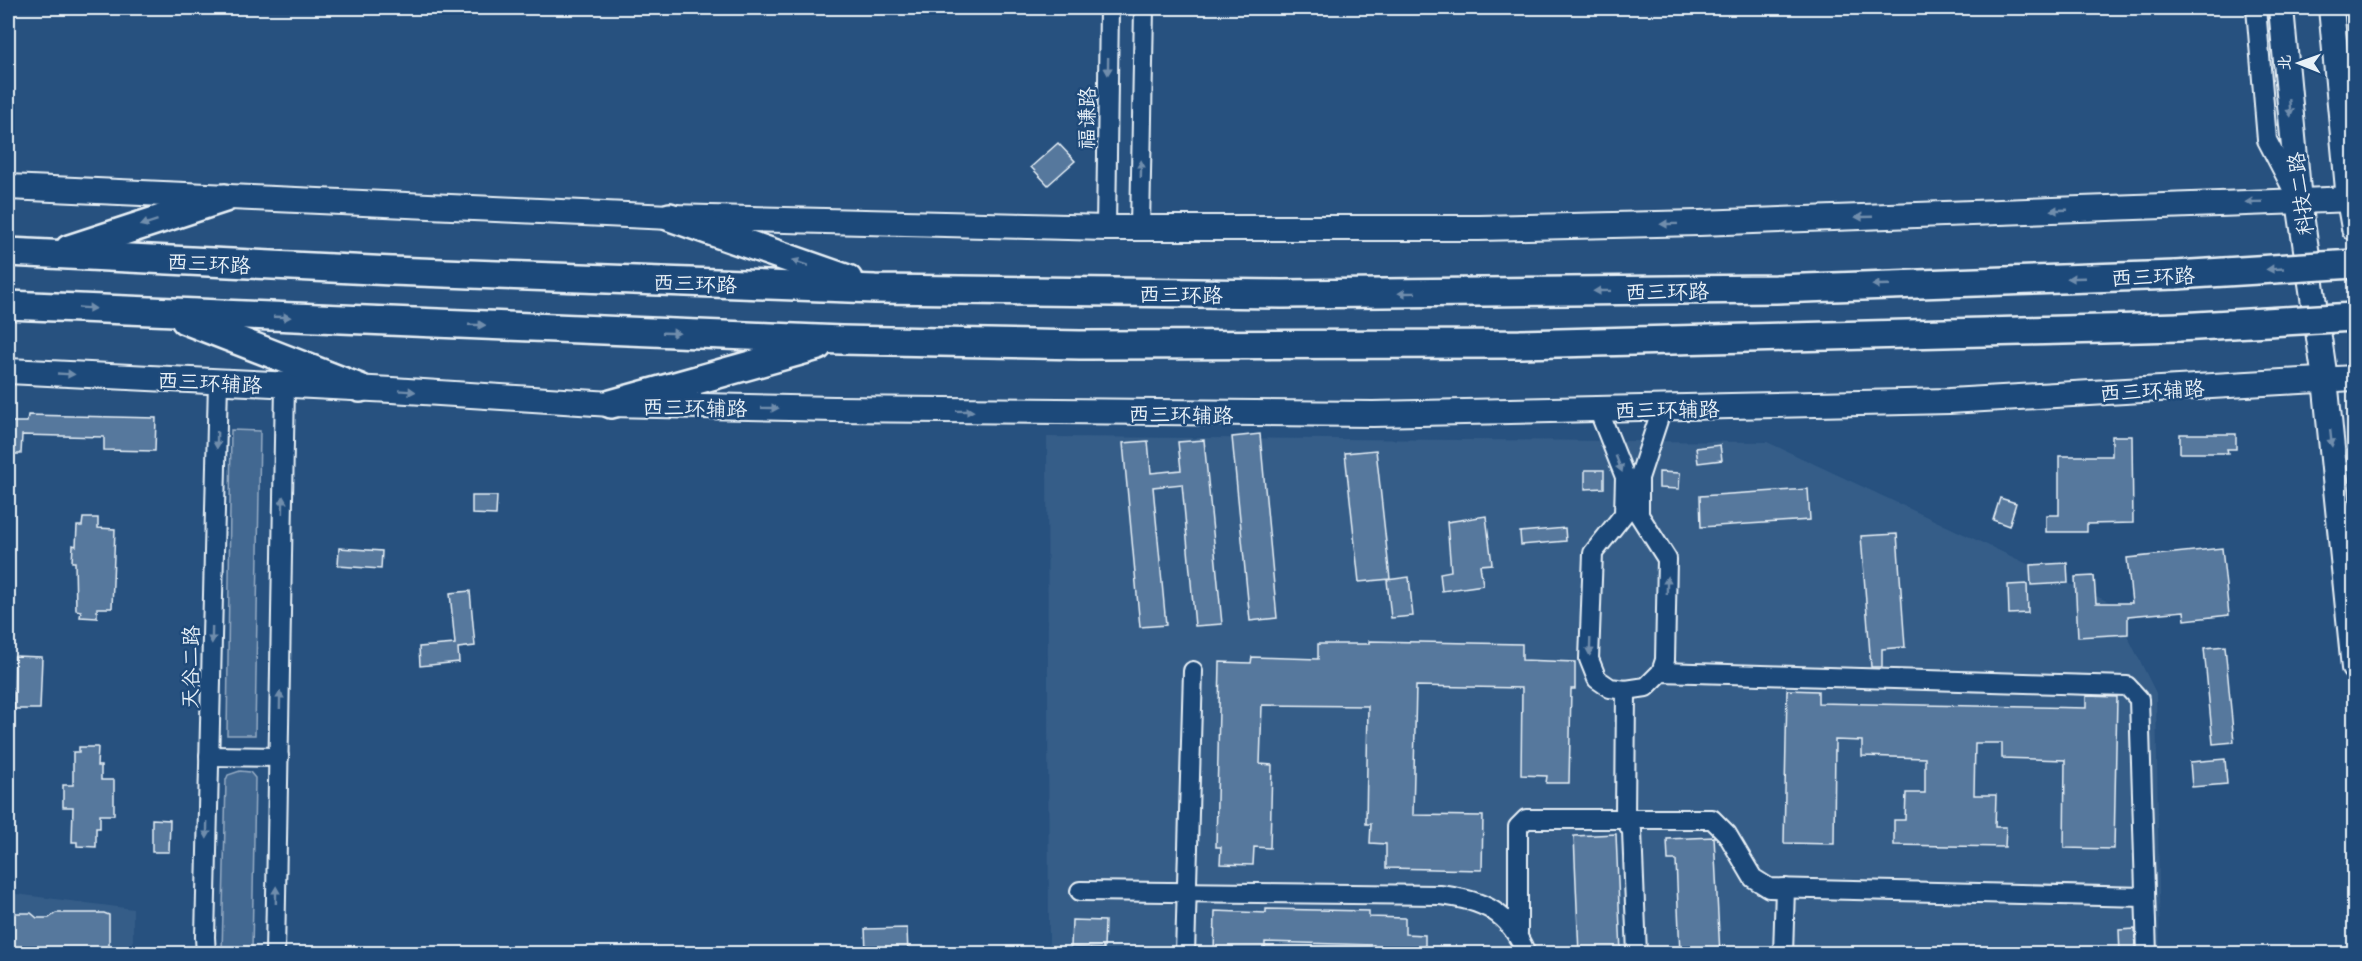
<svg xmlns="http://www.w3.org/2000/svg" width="2362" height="961" font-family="'Playpen Sans','LXGW WenKai TC',sans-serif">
	<rect width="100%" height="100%" fill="#27517f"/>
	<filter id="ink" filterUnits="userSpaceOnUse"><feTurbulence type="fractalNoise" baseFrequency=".0167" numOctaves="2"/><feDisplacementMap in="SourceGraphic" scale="12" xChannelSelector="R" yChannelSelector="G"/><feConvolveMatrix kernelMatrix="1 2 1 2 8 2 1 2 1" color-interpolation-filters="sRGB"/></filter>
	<g filter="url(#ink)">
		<g fill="#355d88">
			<path d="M1047 437 1767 442 2111 603 2156 693 2160 953H1049Z"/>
			<path d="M8 893 133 909V953L8 954Z"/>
		</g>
		<g fill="#436891" stroke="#96acc4" stroke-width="1.5">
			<path d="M231 430 260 431 255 735H227Z"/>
			<path d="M240 771 250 772 255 778 252 953H222L226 780 228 775Z"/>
		</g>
		<g fill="#57789d" stroke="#e8f1f8" stroke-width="1.5">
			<path d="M1058 143 1075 161 1048 185 1031 167Z"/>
			<path d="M28 415 156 418 155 451 104 450V437L22 435 21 454H8V422H27Z"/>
			<path d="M1260 434 1277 618 1250 621 1232 437Z"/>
			<path d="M2180 434H2236V449H2227L2228 453H2180Z"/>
			<path d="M2112 436H2132L2133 523 2087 524V532H2046V515H2059V456H2112Z"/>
			<path d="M1204 440 1222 624 1195 626 1182 484 1153 487 1166 625 1140 627 1123 443 1148 441 1151 473 1181 470 1178 442Z"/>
			<path d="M1720 445 1722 460 1698 463 1696 448Z"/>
			<path d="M1376 450 1390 579 1359 582 1345 453Z"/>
			<path d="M1585 470H1604V488L1585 489Z"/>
			<path d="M1659 472 1680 473 1679 489 1659 488Z"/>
			<path d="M1808 489 1810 520 1701 527 1700 496Z"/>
			<path d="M472 496H497L496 515 472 514Z"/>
			<path d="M2000 498 2016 503 2009 526 1993 520Z"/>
			<path d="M1486 516 1492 564 1480 565 1483 585 1442 591 1440 573 1451 571 1447 522Z"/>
			<path d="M83 518H98V528L115 529 112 608H97V618L80 617 81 611 76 610 75 562H72L73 545 76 546 77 526H82Z"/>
			<path d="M1565 528 1566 541 1521 545 1520 532Z"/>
			<path d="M1897 534 1905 647 1882 649V667H1871L1861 536Z"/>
			<path d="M339 548 382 551 381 569 338 566Z"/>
			<path d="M2222 548 2229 615 2185 620 2184 611 2128 616V634L2078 637 2075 577 2094 576 2096 603H2132L2127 558Z"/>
			<path d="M2067 563 2068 583 2031 585 2030 565Z"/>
			<path d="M1409 577 1413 616 1391 618 1387 580Z"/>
			<path d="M2027 584 2028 613 2009 614 2008 585Z"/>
			<path d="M470 591 475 646 458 648 459 662 420 666 419 647 455 644 450 593Z"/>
			<path d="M1369 641 1522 644V660L1575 662V689H1571L1569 783H1546L1547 776 1521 775 1522 688 1416 686 1413 815 1483 816 1482 870 1386 868V844L1370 843 1371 824H1366L1368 706 1262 705 1260 764 1272 765 1270 848 1254 847 1253 865 1220 864 1221 847H1216L1220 662 1251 663 1252 657 1318 659V644H1369Z"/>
			<path d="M2225 646 2234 742 2213 744 2204 648Z"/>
			<path d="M15 656 42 657 40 709H14Z"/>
			<path d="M1787 690 1818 691V703L2086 708V696L2117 697 2114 849 2064 848 2065 760 2002 758V743H1975L1974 795H1996L1995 827H2006L2005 847 1894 845V820H1905L1906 793H1925V758L1862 756V741L1835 740 1834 844 1784 843Z"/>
			<path d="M79 747H98L97 766H101V780H114V815H100V828H96V847L77 846V842H72L73 807H63V785H73V752H79Z"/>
			<path d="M2225 759 2227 784 2192 787 2190 762Z"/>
			<path d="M152 819 170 820 169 852H152Z"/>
			<path d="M1616 834 1621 954H1579L1574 836Z"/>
			<path d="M1714 837 1720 954H1680L1676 860H1668L1667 839Z"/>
			<path d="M1266 909 1369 911V917L1405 918V934L1425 935V954H1374V945L1265 942V954H1214L1215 911 1266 913Z"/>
			<path d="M8 913H31L37 918H49L56 913H104L109 915V954L8 951Z"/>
			<path d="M1072 920 1105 921 1104 949 1071 947Z"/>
			<path d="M907 928 908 954H875V950L866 951 865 929Z"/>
			<path d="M2135 929 2136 954H2120L2119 930Z"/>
		</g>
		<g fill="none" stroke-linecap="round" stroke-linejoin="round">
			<defs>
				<g id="minor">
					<path d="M2256 8 2267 140 2296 196"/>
					<path d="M1106 228 1109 8"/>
					<path d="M1140 228 1144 8"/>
					<path d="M1598 409 1625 477 1624 514 1593 553 1589 659 1597 679 1610 688 1626 690 1646 687 1661 672 1665 660 1667 559 1639 515V478L1662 408"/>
					<path d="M1661 672 2127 686 2139 699 2147 954"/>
					<path d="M1626 690 1625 819 1632 831 1637 954"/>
					<path d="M209 756 279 757"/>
					<path d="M1080 891 1440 895C1483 900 1510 912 1526 954"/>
					<path d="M1518 933V827L1526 819H1712L1727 834 1753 878 1769 888 2145 897"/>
					<path d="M206 954 205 937 218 381"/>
					<path d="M275 954 285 385"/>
					<path d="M1185 954 1193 671"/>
					<path d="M1783 954 1785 888"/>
				</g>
				<g id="major">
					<path d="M2281 8 2299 201 2325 379 2354 668"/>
					<path d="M2331 8 2349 200 2354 228"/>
					<path d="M8 187 670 217 1106 228H1479L1699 223 2354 199"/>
					<path d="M8 371 392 390 611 404 834 409 1373 414 1949 401 2354 378"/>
				</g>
				<g id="highway">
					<path d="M670 217 848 279"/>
					<path d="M69 249 225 198"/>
					<path d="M8 252 392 271 875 289 1282 294 1776 289 2176 275"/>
					<path d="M8 305 841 340 1080 345 1520 344 2179 327"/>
					<path d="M185 320 360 388"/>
					<path d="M611 404 818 346"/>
				</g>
			</defs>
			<use href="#minor" stroke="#e8f1f8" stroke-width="22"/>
			<use href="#major" stroke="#e8f1f8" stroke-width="28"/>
			<use href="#highway" stroke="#e8f1f8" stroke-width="32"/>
			<use href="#minor" stroke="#1f4a7a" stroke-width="18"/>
			<use href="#major" stroke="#1f4a7a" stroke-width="24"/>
			<use href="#highway" stroke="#1f4a7a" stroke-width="27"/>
			<defs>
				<g id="highway-bridge">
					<path d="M2176 275 2354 264"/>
					<path d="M2179 327 2354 317"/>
				</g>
			</defs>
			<use href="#highway-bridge" stroke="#e8f1f8" stroke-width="32" stroke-linecap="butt"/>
			<use href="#highway-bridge" stroke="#1f4a7a" stroke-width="27"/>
		</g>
		<defs><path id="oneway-solid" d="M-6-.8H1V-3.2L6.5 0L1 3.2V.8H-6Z" transform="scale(1.5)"/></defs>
		<g fill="#6f8dac">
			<use href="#oneway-solid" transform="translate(1108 66) rotate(91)"/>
			<use href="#oneway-solid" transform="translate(2290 108) rotate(85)"/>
			<use href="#oneway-solid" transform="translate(1141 169) rotate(-89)"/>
			<use href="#oneway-solid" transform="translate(2254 202) rotate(178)"/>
			<use href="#oneway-solid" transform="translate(2059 210) rotate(178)"/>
			<use href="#oneway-solid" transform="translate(1864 217) rotate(178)"/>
			<use href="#oneway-solid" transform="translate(149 223) rotate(162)"/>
			<use href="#oneway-solid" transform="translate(1669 224) rotate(179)"/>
			<use href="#oneway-solid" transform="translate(800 263) rotate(-161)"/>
			<use href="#oneway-solid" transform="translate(2275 269) rotate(177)"/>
			<use href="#oneway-solid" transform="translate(2076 278) rotate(178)"/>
			<use href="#oneway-solid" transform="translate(1881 285) rotate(178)"/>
			<use href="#oneway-solid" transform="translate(1602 291) rotate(179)"/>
			<use href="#oneway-solid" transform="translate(1407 293) rotate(179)"/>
			<use href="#oneway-solid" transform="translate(87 308) rotate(3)"/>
			<use href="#oneway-solid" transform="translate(282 317) rotate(2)"/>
			<use href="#oneway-solid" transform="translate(477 325) rotate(2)"/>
			<use href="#oneway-solid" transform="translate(671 333) rotate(2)"/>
			<use href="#oneway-solid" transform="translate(66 374) rotate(3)"/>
			<use href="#oneway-solid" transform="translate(407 391) rotate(4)"/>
			<use href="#oneway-solid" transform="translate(770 408) rotate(1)"/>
			<use href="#oneway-solid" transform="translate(965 411) rotate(1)"/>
			<use href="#oneway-solid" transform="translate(2331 438) rotate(84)"/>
			<use href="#oneway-solid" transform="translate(217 440) rotate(91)"/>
			<use href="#oneway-solid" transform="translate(1619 464) rotate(69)"/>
			<use href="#oneway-solid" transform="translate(283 505) rotate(-89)"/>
			<use href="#oneway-solid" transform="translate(1667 585) rotate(-89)"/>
			<use href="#oneway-solid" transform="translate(212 635) rotate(91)"/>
			<use href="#oneway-solid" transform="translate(1590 647) rotate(92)"/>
			<use href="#oneway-solid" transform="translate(280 700) rotate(-89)"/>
			<use href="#oneway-solid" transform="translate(207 830) rotate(91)"/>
			<use href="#oneway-solid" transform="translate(276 895) rotate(-89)"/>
		</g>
	</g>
	<g text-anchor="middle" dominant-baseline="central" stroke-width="5" stroke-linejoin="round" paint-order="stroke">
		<g font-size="21" fill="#e8f1f8" stroke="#1f4a7a">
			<text transform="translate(1085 118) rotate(-89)">福谦路</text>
			<text transform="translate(2299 194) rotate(-97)">科技二路</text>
			<text transform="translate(209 262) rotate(3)">西三环路</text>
			<text transform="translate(2153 275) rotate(-2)">西三环路</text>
			<text transform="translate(695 282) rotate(2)">西三环路</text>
			<text transform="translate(1667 290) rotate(-1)">西三环路</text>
			<text transform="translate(1181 293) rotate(1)">西三环路</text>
			<text transform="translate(210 381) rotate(3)">西三环辅路</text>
			<text transform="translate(2152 389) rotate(-3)">西三环辅路</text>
			<text transform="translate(695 406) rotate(1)">西三环辅路</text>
			<text transform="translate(1667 408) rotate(-1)">西三环辅路</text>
			<text transform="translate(1181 413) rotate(1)">西三环辅路</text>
			<text transform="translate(189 667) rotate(-89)">天谷二路</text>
		</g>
	</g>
	<rect width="2362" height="961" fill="none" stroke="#1f4a7a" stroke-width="30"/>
	<rect x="15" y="15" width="2332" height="931" fill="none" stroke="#e8f1f8" stroke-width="2" filter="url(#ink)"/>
	<g transform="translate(2299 63) rotate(271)" stroke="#1f4a7a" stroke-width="4.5" paint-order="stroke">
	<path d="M0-4.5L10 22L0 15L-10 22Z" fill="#e8f1f8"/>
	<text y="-9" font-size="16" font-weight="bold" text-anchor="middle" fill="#e8f1f8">北</text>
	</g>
</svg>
